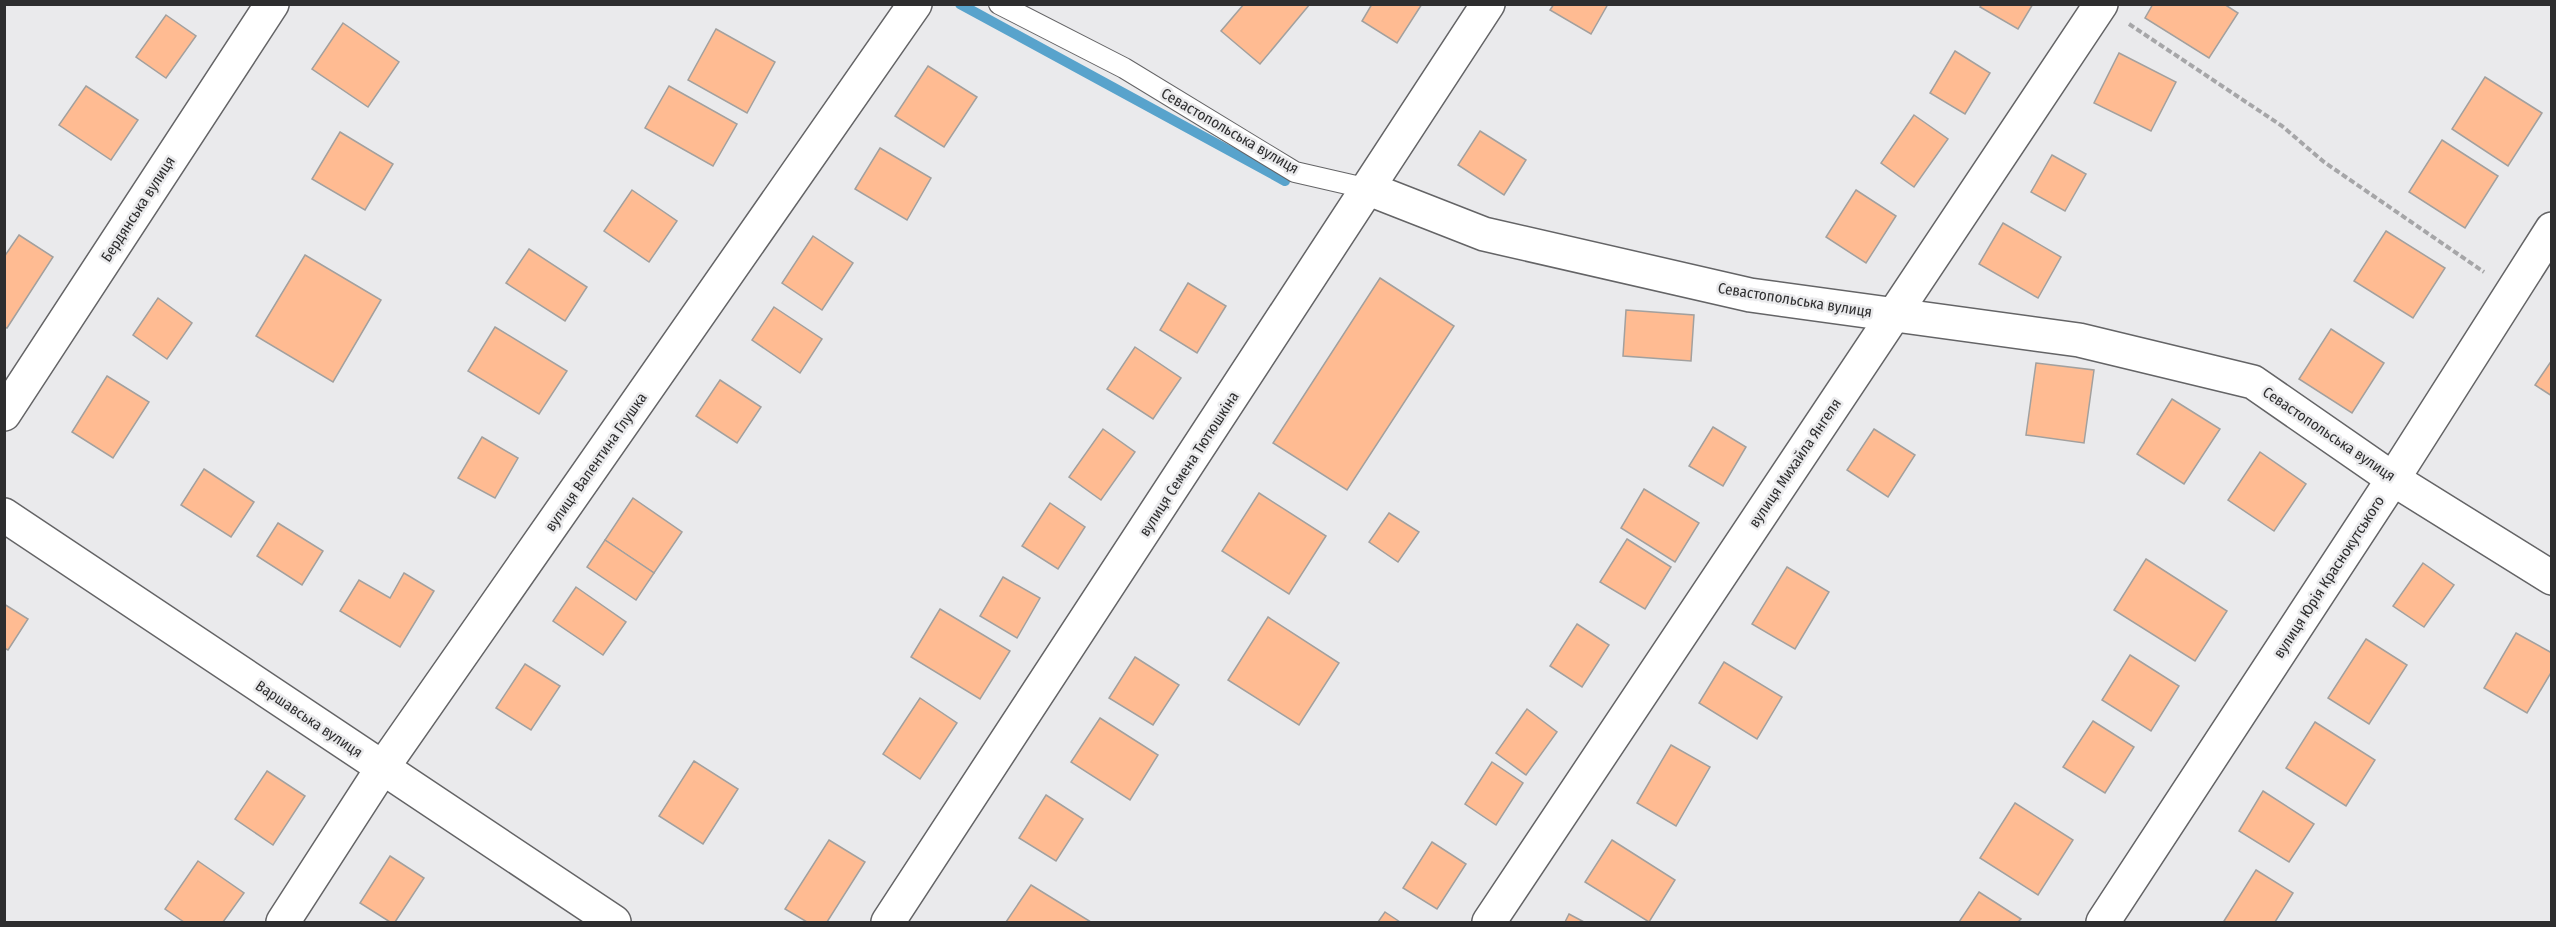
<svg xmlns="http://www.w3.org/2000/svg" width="2556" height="927" font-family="'Fira Sans Condensed',sans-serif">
	<rect width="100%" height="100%" fill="#eaeaec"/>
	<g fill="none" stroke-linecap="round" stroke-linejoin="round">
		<path stroke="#58a3cc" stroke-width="10" d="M960 4 1285 181"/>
	</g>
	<g fill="#ffbb92" stroke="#a2a09e" stroke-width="1.5">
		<path d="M1244 4H1310L1260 64 1221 31Z"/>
		<path d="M1372 4H1422L1397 43 1362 21Z"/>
		<path d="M1554 4H1608L1591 34 1550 10Z"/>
		<path d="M1982 4H2033L2018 29 1980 7Z"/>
		<path d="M2153 4H2224L2238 13 2209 58 2145 18Z"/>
		<path d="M166 15 196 36 166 78 136 57Z"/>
		<path d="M343 23 399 62 368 107 312 69Z"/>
		<path d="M716 29 775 62 747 113 688 80Z"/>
		<path d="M1955 51 1990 73 1965 114 1930 93Z"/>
		<path d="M2119 53 2176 82 2151 131 2094 103Z"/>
		<path d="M928 66 977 97 944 147 895 116Z"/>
		<path d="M2485 77 2542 113 2508 166 2452 129Z"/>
		<path d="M86 86 138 120 111 160 59 125Z"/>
		<path d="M669 86 737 124 713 166 645 128Z"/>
		<path d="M1914 115 1948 139 1914 187 1881 163Z"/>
		<path d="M1480 131 1526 160 1504 195 1458 165Z"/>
		<path d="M340 132 393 164 365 210 312 179Z"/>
		<path d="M2442 140 2498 176 2465 228 2409 192Z"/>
		<path d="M880 148 931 178 907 220 855 189Z"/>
		<path d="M2052 155 2086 174 2065 211 2031 192Z"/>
		<path d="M632 190 677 221 649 262 604 231Z"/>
		<path d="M1856 190 1896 216 1866 263 1826 237Z"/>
		<path d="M2003 223 2061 257 2038 298 1979 264Z"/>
		<path d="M2386 231 2445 268 2413 318 2354 281Z"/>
		<path d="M19 235 53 257 7 328 4 327V257Z"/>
		<path d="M813 236 853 263 822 310 782 283Z"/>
		<path d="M529 249 587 287 565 321 506 283Z"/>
		<path d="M305 255 381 300 333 382 256 336Z"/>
		<path d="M1380 278 1454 326 1347 490 1273 443Z"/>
		<path d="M1188 283 1226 306 1197 353 1160 330Z"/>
		<path d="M158 298 192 323 167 359 133 335Z"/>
		<path d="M774 307 822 339 800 373 752 340Z"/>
		<path d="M1626 310 1694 315 1691 361 1623 356Z"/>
		<path d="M495 327 567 371 539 414 468 371Z"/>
		<path d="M2331 329 2384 363 2352 413 2299 379Z"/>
		<path d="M1135 347 1181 378 1153 419 1107 389Z"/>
		<path d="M2552 360V396L2535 385Z"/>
		<path d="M2036 363 2094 370 2084 443 2026 435Z"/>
		<path d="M107 376 149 402 113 458 72 432Z"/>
		<path d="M720 380 761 407 737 443 696 416Z"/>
		<path d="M2172 399 2220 429 2184 484 2137 454Z"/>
		<path d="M1713 427 1746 447 1723 486 1689 466Z"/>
		<path d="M1103 429 1135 452 1101 500 1069 477Z"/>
		<path d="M1874 429 1915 455 1888 497 1847 470Z"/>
		<path d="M482 437 518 458 495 498 458 478Z"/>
		<path d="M2260 452 2306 484 2274 531 2228 500Z"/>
		<path d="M204 469 254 502 231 537 181 505Z"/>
		<path d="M1644 489 1699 523 1675 562 1621 528Z"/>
		<path d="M1259 493 1326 536 1289 594 1222 551Z"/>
		<path d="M633 498 682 532 654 573 605 540Z"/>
		<path d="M1050 503 1085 527 1058 569 1022 546Z"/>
		<path d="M1389 513 1419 532 1398 562 1369 542Z"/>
		<path d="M278 523 323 551 302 585 257 556Z"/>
		<path d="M1627 539 1671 567 1645 609 1600 582Z"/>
		<path d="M605 540 654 573 636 600 587 567Z"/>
		<path d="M2146 559 2227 611 2195 661 2114 610Z"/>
		<path d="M2423 563 2454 585 2424 627 2393 606Z"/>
		<path d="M1787 567 1829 592 1795 649 1752 624Z"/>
		<path d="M404 573 434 591 400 647 340 611 359 580 390 598Z"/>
		<path d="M1003 577 1040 598 1017 638 980 616Z"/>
		<path d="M576 587 626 622 603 655 553 621Z"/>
		<path d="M4 604 28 619 8 650 4 648Z"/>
		<path d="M940 609 1010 651 980 699 911 657Z"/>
		<path d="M1268 617 1339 663 1299 725 1228 680Z"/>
		<path d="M1577 624 1609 645 1582 687 1550 666Z"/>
		<path d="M2516 633 2552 653V671L2527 713 2484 688Z"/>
		<path d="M2366 639 2407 665 2369 724 2328 698Z"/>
		<path d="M2130 655 2179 686 2151 731 2102 700Z"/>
		<path d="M1135 657 1179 685 1153 725 1109 698Z"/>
		<path d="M1724 662 1782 697 1757 739 1699 703Z"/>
		<path d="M525 664 560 686 531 730 496 708Z"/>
		<path d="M920 698 957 723 920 779 883 754Z"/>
		<path d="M1527 709 1557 732 1526 775 1496 753Z"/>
		<path d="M1100 718 1158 755 1130 800 1071 762Z"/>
		<path d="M2093 721 2134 747 2105 793 2063 767Z"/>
		<path d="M2315 722 2375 760 2346 806 2286 768Z"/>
		<path d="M1671 745 1710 767 1676 826 1637 803Z"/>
		<path d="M694 761 738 789 703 844 659 816Z"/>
		<path d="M1492 762 1523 783 1496 825 1465 804Z"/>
		<path d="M267 771 305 796 273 845 235 819Z"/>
		<path d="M2263 791 2314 824 2289 862 2239 831Z"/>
		<path d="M1046 795 1083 819 1056 861 1019 838Z"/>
		<path d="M2015 803 2073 840 2038 895 1980 858Z"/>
		<path d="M829 840 865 862 827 922H807L785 909Z"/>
		<path d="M1612 840 1675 880 1649 922 1585 882Z"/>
		<path d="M1432 842 1466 864 1437 909 1403 888Z"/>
		<path d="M390 856 424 878 395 922H390L360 903Z"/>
		<path d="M198 861 244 893 223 922H184L165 909Z"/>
		<path d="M2256 870 2293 893 2275 922H2226L2224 921Z"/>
		<path d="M1031 885 1091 922H1006Z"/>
		<path d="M1979 892 2021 919 2018 922H1959Z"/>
		<path d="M1385 912 1400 922H1378Z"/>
		<path d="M1569 914 1584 922H1565Z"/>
	</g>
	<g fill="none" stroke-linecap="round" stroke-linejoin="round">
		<defs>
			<path id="service" d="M999 4 1124 68 1295 172 1369 189"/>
			<g id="minor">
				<path d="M1369 189 1484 234 1750 295 2079 340 2253 382 2393 479 2552 578"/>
				<path d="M4 414 272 4"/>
				<path d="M4 515 614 922"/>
				<path d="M283 922 383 767 915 4"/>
				<path d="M888 922 1488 4"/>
				<path d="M1489 922 2101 4"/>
			</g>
			<path id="tertiary" d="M2103 922 2393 479 2552 229"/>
		</defs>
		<use href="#service" stroke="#646466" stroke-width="22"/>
		<use href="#minor" stroke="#646466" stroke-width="36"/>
		<use href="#tertiary" stroke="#646466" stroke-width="36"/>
		<path stroke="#a6a6a8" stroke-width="4" stroke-dasharray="6 3" stroke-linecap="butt" d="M2129 24 2282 126 2324 162 2484 272"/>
		<use href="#service" stroke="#fff" stroke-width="20"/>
		<use href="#minor" stroke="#fff" stroke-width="33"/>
		<use href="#tertiary" stroke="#fff" stroke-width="33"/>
	</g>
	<g text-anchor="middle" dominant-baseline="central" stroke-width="5" stroke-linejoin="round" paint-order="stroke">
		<g font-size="15" fill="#2e2e2f" stroke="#eaeaec">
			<text transform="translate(1230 131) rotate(30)">Севастопольська вулиця</text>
			<text transform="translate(138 209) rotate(-57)">Бердянська вулиця</text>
			<text transform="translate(1795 300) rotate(9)">Севастопольська вулиця</text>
			<text transform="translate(2329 434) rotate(34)">Севастопольська вулиця</text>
			<text transform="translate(596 462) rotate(-55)">вулиця Валентина Глушка</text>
			<text transform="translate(1795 463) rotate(-56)">вулиця Михайла Янгеля</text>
			<text transform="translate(1189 464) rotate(-57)">вулиця Семена Тютюшкіна</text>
			<text transform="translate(2329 577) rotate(-57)">вулиця Юрія Краснокутського</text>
			<text transform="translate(309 719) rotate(34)">Варшавська вулиця</text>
		</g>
	</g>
	<rect width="2556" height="927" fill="none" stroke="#2e2e2f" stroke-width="12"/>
</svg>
